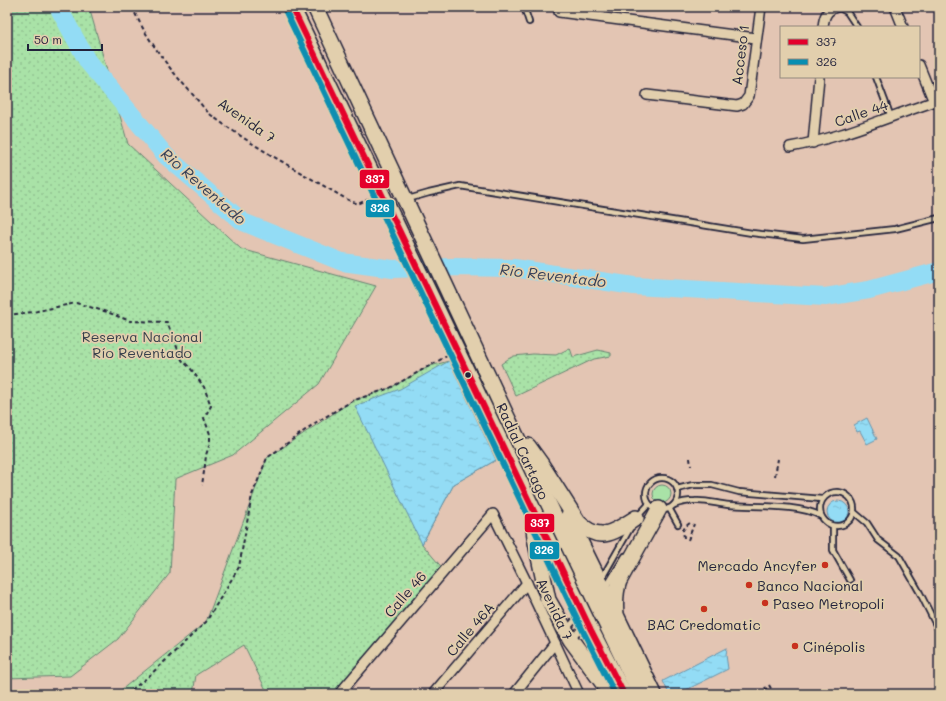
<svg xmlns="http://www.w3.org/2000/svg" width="946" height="701" font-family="Mali,sans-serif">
	<defs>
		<pattern id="park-dots" width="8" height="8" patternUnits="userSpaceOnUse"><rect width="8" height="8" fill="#a9e2a7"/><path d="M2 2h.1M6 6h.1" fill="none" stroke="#91c291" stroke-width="1.8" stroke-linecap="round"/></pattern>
		<pattern id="water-ripples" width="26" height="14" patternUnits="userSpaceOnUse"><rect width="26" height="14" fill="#93dcf5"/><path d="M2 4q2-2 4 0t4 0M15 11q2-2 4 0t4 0" fill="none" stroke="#7ebcd3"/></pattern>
	</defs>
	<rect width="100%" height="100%" fill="#e3c5b3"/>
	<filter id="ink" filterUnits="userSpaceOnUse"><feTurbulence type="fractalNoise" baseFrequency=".025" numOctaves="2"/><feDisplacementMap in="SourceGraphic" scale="8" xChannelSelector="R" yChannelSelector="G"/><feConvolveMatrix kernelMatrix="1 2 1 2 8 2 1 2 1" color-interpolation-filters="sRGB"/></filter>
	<g filter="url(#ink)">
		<g fill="url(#park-dots)" stroke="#668271">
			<path d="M7 7H89L128 144 241 249 376 286 319 384 233 455 175 479 170 573 118 639 70 676 7 678Z"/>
			<path d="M570 348 573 357 598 350 611 353V356L594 359 516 396 501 364 508 359 514 356 533 354 556 355Z"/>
			<path d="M449 361 496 460 454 484 422 544 444 570 339 694H268L244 645 196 675 193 694H116L206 622 267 458 352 401 390 388 430 366Z"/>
		</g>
		<circle fill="#a9e2a7" stroke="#668271" cx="662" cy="494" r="9"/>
		<g fill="url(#water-ripples)" stroke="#6692ab">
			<path d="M449 361 496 460 454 484 422 544 355 406 400 389Z"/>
			<path d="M867 418 877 439 867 444 860 431 857 432 854 425Z"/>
			<circle cx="838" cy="512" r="11"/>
			<path d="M727 648 726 655 728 669 678 694H669L663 681Z"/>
		</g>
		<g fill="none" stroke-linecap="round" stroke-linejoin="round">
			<path stroke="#93dcf5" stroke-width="18" d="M58 7 88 62 166 156 243 222 342 262 393 269 452 267 514 268 634 286 825 297 869 290 939 271"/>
			<defs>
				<g id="service">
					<path d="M524 7 529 22"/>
					<path d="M837 7 847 12 857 27"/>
					<path d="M876 77 891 117"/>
					<path d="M408 199 429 193 460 186 752 233 803 239 895 229 939 218"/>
					<circle cx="662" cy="494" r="16"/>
					<path d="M677 489 693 485H712L739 492 822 499"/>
					<circle cx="837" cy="509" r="17"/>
					<path d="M674 505C681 502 688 501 695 501 707 500 717 504 729 505 755 507 798 504 821 516"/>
					<path d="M669 508 678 524"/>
					<path d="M854 512 867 523 878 540 899 556 920 593 939 631"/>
					<path d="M637 517 649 504"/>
					<path d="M833 526V550L850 580"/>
					<path d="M602 578 631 527"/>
					<path d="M606 587 625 556"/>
					<path d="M567 629 574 621"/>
					<path d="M572 639 580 629"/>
				</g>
				<g id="minor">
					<path d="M895 7 903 27"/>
					<path d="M559 12 756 38"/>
					<path d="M823 27C824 17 826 10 837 7"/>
					<path d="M919 65 934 102"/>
					<path d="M647 95 737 106 743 104 749 96 761 7"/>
					<path d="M813 143 819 77"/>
					<path d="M790 147C842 138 889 116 939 100"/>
					<path d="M339 694 493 514 527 583 579 694"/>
					<path d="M433 694 527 583"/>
					<path d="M514 694 555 643"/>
				</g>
				<g id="primary">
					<path d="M292 7 591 630 624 694"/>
					<path d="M315 7 506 415 640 694"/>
					<path d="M528 446 541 464 578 522C600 544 614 532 636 518"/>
					<path d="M533 517 535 538 548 600 571 640 611 694"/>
					<path d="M568 517 616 615"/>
				</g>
				<path id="trunk" d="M654 694 616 615C615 603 615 592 619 581L659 509"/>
			</defs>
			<use href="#service" stroke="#22223b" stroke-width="8"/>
			<use href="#minor" stroke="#22223b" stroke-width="12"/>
			<use href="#primary" stroke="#22223b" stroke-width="18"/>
			<use href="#trunk" stroke="#22223b" stroke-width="18"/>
			<g stroke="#22223b" stroke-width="2" stroke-dasharray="4 3" stroke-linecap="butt">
				<path d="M132 7C147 40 170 70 195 97 200 103 205 110 211 115 253 147 301 172 346 199L358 204 371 198"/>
				<path d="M7 315 33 312 76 303 107 312 130 321 167 322 182 360 191 369 204 387 211 406 204 418 210 434V443L206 455 205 465 202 485"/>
				<path d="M690 458 691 466"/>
				<path d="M775 476 778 459"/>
				<path d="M684 538 683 530 686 526 691 522"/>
				<path d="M688 540 694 524"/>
				<path d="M769 685 774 694"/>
				<path d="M765 687 769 694"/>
				<path d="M126 694 148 677 206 622 239 567 252 495 267 458 315 423 352 401 390 388 447 356"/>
			</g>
			<use href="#service" stroke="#e2cfad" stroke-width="4.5"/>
			<use href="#minor" stroke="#e2cfad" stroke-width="9"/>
			<use href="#primary" stroke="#e2cfad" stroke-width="15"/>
			<use href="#trunk" stroke="#e2cfad" stroke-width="15"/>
			<defs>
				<path id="bus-1" d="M292 7 591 630 624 694"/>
				<path id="bus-2" d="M285 10 584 633 615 694"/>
			</defs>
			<use href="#bus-1" stroke="#e2cfad" stroke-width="9"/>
			<use href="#bus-2" stroke="#e2cfad" stroke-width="9"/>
			<use href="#bus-1" stroke="#e4002b" stroke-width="6"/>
			<use href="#bus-2" stroke="#078eb1" stroke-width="6"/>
		</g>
	</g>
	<circle fill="#22223b" stroke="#e2cfad" stroke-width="1.5" cx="468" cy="375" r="3.5"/>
	<g fill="#c8321e" stroke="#e2cfad" stroke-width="1.5">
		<circle cx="825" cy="565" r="4"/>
		<circle cx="749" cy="585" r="4"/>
		<circle cx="765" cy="603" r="4"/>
		<circle cx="704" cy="609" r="4"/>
		<circle cx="795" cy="646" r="4"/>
	</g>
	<g text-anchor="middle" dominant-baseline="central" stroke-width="3.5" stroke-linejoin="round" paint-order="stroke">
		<g font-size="14" fill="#22223b" stroke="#e2cfad">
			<text transform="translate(740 55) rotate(-83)">Acceso 1</text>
			<text transform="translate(861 113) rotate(-19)">Calle 44</text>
			<text transform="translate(247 120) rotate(35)">Avenida 7</text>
			<text transform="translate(523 451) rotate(65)">Radial Cartago</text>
			<text transform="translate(405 594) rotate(-49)">Calle 46</text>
			<text transform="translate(555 609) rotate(65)">Avenida 7</text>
			<text transform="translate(470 629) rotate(-50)">Calle 46A</text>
		</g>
		<g font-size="14" fill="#363f4b" stroke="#e2cfad">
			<text x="142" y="336">Reserva Nacional<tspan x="142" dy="16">Río Reventado</tspan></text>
		</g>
		<g font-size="14" fill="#22223b" stroke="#e2cfad" text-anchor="start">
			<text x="817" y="565" text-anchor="end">Mercado Ancyfer</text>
			<text x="757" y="585">Banco Nacional</text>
			<text x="773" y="603">Paseo Metropoli</text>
			<text x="704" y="624" text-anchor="middle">BAC Credomatic</text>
			<text x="803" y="646">Cinépolis</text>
		</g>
		<g font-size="15" font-style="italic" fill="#333e57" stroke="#e2cfad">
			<text transform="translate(204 186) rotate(41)">Rio Reventado</text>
			<text transform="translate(553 275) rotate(7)">Rio Reventado</text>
		</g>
	</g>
	<g stroke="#e2cfad" stroke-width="1.5">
		<rect x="359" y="169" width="31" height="20" rx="4" fill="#e4002b"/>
		<rect x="365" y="199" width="30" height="19" rx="4" fill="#078eb1"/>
		<rect x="524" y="513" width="31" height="20" rx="4" fill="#e4002b"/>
		<rect x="529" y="541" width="31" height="19" rx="4" fill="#078eb1"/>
	</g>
	<g font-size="11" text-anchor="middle" font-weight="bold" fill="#fff">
		<text x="375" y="183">337</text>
		<text x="380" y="212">326</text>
		<text x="540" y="527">337</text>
		<text x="544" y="554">326</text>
	</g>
	<rect width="946" height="701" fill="none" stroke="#e2cfad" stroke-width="24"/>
	<rect x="12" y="12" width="922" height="677" fill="none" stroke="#22223b" stroke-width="1.5" filter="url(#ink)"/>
	<rect x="780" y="26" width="140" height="52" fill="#e2cfad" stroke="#958a7f"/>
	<rect x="788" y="39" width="20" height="6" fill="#e4002b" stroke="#958a7f"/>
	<text x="816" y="46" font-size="12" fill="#22223b">337</text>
	<rect x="788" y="59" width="20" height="6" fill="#078eb1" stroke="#958a7f"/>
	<text x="816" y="66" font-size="12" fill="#22223b">326</text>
	<path d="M28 44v6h74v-6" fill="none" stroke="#22223b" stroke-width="2"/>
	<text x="34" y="44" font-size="12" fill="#22223b" stroke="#e2cfad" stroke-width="3" paint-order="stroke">50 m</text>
</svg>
